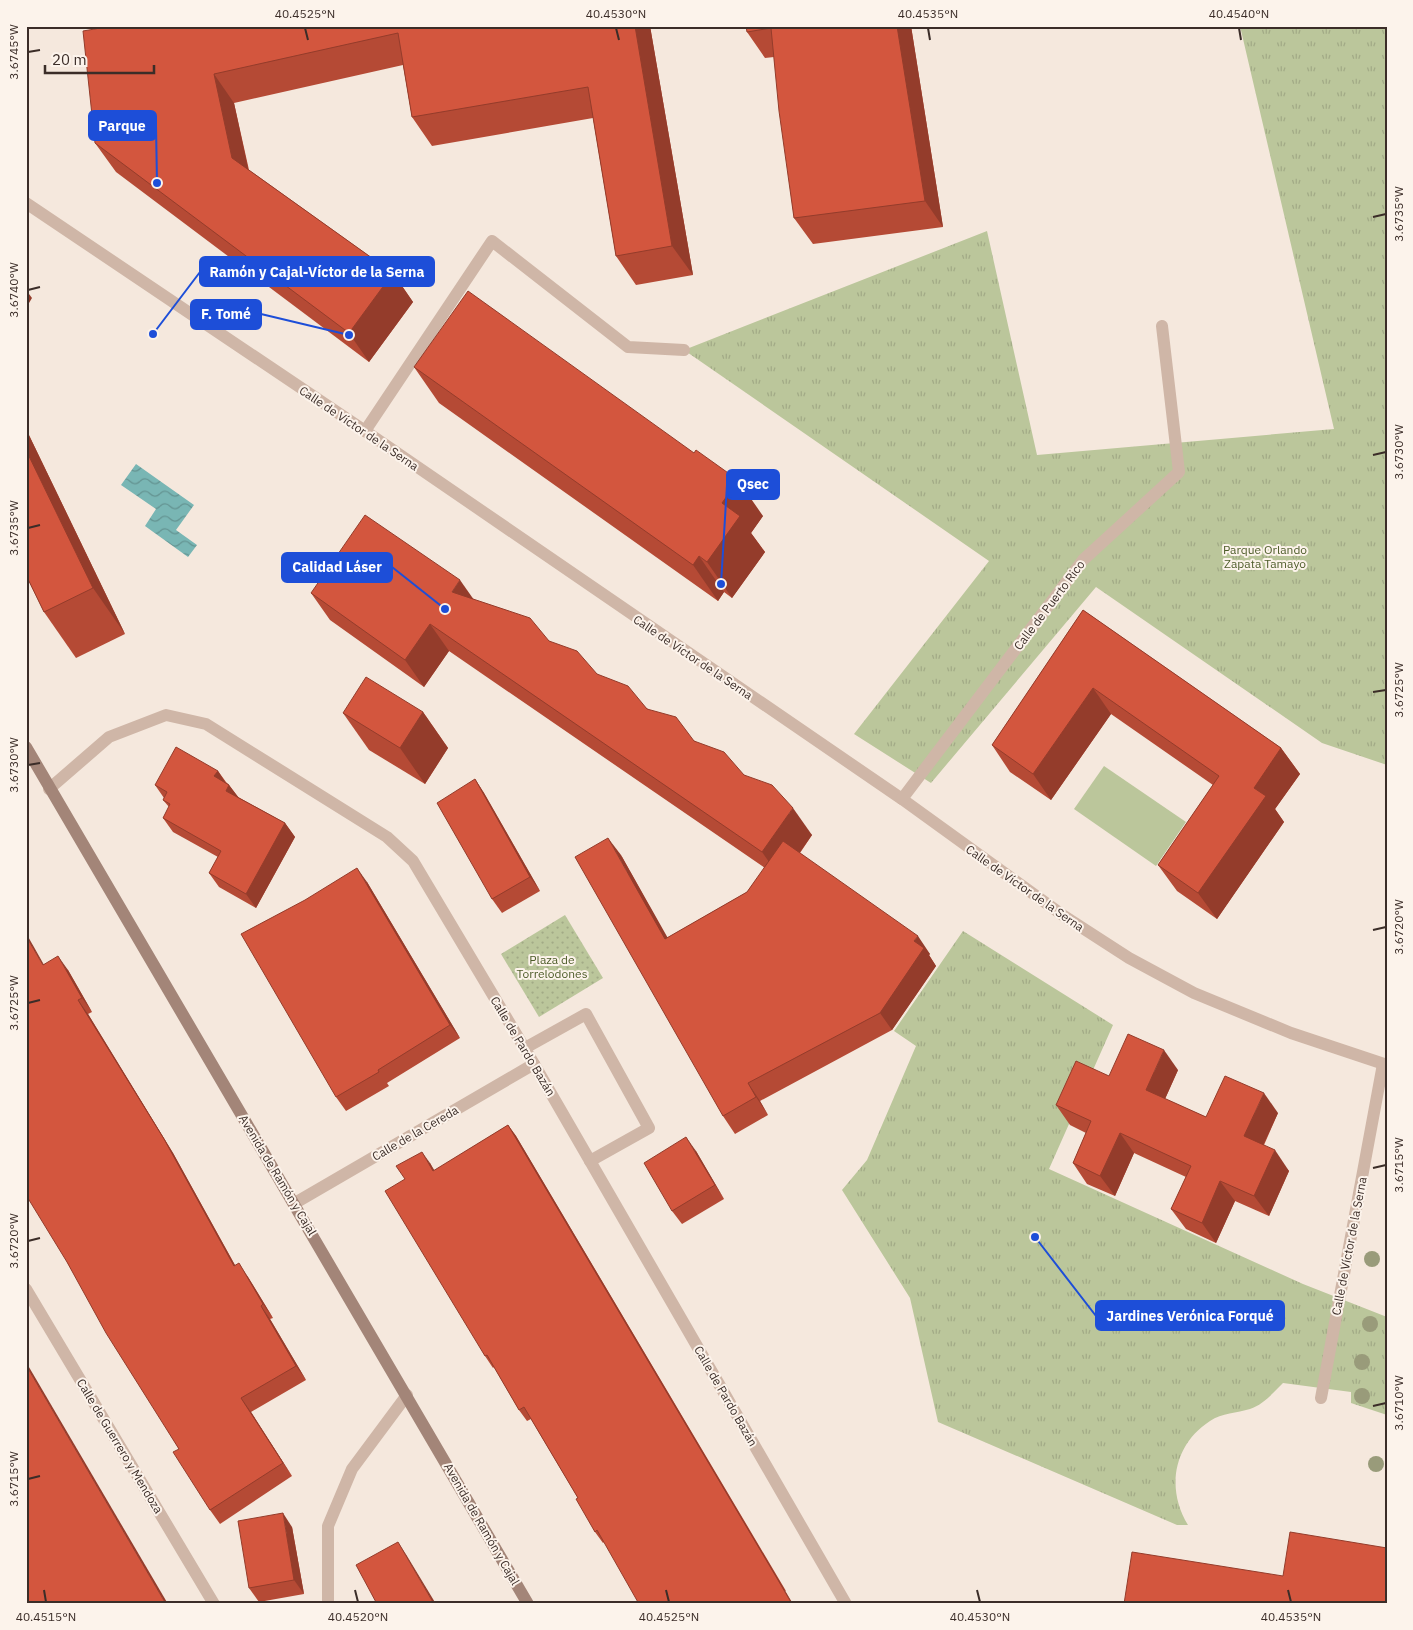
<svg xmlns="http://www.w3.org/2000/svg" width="1413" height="1630" font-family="'IBM Plex Sans',sans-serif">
	<defs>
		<pattern id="grass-dots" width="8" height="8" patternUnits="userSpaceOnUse" patternTransform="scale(1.25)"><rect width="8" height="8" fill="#bbc69b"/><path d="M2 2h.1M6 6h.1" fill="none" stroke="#a2aa86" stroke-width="1.8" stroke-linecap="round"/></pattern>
		<pattern id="park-tufts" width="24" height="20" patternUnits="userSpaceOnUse" patternTransform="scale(1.25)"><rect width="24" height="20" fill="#bbc69b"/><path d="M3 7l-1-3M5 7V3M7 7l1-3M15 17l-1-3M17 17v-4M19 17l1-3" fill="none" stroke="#a2aa86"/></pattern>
		<pattern id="water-waves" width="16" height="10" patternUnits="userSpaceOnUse" patternTransform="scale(1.25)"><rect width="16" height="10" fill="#79b6b4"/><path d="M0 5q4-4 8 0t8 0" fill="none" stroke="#649492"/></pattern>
	</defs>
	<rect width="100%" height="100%" fill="#f5e8dd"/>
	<path fill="url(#grass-dots)" d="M565 915 603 978 539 1017 501 954Z"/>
	<g fill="url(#park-tufts)">
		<path d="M1240 26H1387V765L1322 743 1096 587 931 783 854 734 989 561 684 350 987 231 1037 455 1334 429Z"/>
		<path d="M963 931 1113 1025 1049 1169 1303 1284 1387 1317V1415L1351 1403V1392L1283 1383C1273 1393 1264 1404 1250 1409 1237 1413 1222 1413 1210 1421 1173 1445 1166 1489 1188 1525H1177L938 1422 910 1298 842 1190 867 1160 916 1046 894 1031Z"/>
	</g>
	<path fill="#bbc69b" d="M1104 766 1186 822 1156 866 1074 809Z"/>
	<path fill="url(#water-waves)" d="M136 464 194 505 176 530 197 545 188 557 145 526 156 509 121 485Z"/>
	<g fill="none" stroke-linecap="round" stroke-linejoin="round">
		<g stroke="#cfb6a7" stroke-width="12">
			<path d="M365 431 492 241 628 347 684 350"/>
			<path d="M525 1048 586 1014 649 1128 590 1161"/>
		</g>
		<g stroke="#cfb6a7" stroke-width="12">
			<path d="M26 203 365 431 902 799 1064 916 1129 958 1194 993 1291 1033 1387 1065"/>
			<path d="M49 789 109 737 166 715 206 724 387 837 413 861 534 1064 846 1604"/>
			<path d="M902 799 1083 560 1179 472 1162 326"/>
			<path d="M295 1203 534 1064"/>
			<path d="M26 1289 214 1604"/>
			<path d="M1321 1398 1383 1064"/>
			<path d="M328 1604V1526L352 1469 407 1395"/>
		</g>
		<path stroke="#a38578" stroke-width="12" d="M26 747 528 1604"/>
	</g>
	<g fill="#999b7a">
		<circle cx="1372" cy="1259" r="8"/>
		<circle cx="1370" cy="1324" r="8"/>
		<circle cx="1362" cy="1362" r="8"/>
		<circle cx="1362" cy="1396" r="8"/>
		<circle cx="1376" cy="1464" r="8"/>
	</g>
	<g fill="#b54a35">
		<path d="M112 26H650L693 275 636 285 616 256 593 118 432 146 412 117 403 65 234 103 249 170 393 273 413 302 369 362 116 172 95 143Z"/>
		<path d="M746 26H911L943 227 813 244 794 218 774 57 765 58 747 32Z"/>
		<path d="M414 367 763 516 751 533 765 552 732 598 724 592 718 601 439 403Z"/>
		<path d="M26 429 125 634 76 658 44 612 26 575Z"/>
		<path d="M311 593 474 600 549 641 744 775 812 835 800 853 930 954 929 955 936 966 892 1030 760 1101 768 1115 735 1134 723 1116 621 855 667 938 747 892 765 868 449 651 424 687 330 620Z"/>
		<path d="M1083 610 1281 748 1300 774 1275 809 1284 822 1217 919 1177 891 1158 865 1213 785 1111 714 1051 800 1010 772 992 745Z"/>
		<path d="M423 712 448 748 425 784 369 750 343 713Z"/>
		<path d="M218 771 226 782 229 785 238 797 285 823 295 837 256 908 219 887 209 873 218 857 173 832 163 818 169 807 163 800 164 798 155 785Z"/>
		<path d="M475 779 484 793 540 891 502 913 492 899Z"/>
		<path d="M367 882 460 1038 387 1083 389 1086 346 1111 336 1097Z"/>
		<path d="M44 964 68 970 92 1012 88 1014 173 1153 235 1265 248 1277 273 1318 270 1319 306 1380 251 1412 292 1476 220 1524 210 1510 179 1449 67 1262Z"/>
		<path d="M1178 1070 1165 1099 1206 1117 1278 1113 1264 1145 1289 1171 1269 1216 1235 1201 1216 1243 1186 1229 1171 1209 1186 1177 1134 1153 1115 1196 1087 1184 1073 1163 1086 1133 1070 1125 1056 1105 1109 1076Z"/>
		<path d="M508 1125 516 1136 786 1591 604 1542 603 1543 595 1532 578 1498 531 1419 527 1421 519 1410 494 1367 493 1368 485 1356 405 1179 430 1163 434 1171Z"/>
		<path d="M696 1151 724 1199 682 1224 672 1211Z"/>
		<path d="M292 1527 304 1594 259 1602 249 1588Z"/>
	</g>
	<g fill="#943c2b">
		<path d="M635 26H650L693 275 672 246Z"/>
		<path d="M897 26H911L943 227 925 201Z"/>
		<path d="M214 74 234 103 252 187 232 158Z"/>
		<path d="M393 273 413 302 369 362 349 333Z"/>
		<path d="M26 290 32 298 26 308Z"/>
		<path d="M26 429 125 634 93 588 26 450Z"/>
		<path d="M738 480 763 516 751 533 765 552 732 598 707 562 722 503Z"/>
		<path d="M699 556 724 592 718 601 693 565Z"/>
		<path d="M460 580 479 607 452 592Z"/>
		<path d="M430 624 449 651 424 687 405 660Z"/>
		<path d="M1093 688 1111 714 1051 800 1033 774Z"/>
		<path d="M423 712 448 748 425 784 400 748Z"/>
		<path d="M1281 748 1300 774 1275 809 1284 822 1217 919 1198 893 1254 788Z"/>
		<path d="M218 771 227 785 214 776Z"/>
		<path d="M475 779 484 793 540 891 530 877Z"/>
		<path d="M229 785 239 798 226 791Z"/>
		<path d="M793 808 812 835 781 879 762 852Z"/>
		<path d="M285 823 295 837 256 908 246 894Z"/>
		<path d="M608 838 621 855 678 956 665 939Z"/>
		<path d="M357 868 367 882 460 1038 450 1025Z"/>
		<path d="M26 933 52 979 43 965 26 936Z"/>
		<path d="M918 936 930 954 929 955 936 966 892 1030 880 1013 914 941Z"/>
		<path d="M58 956 68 970 92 1012 82 998Z"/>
		<path d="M78 1000 88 1014 173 1153 243 1280 234 1266Z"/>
		<path d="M1164 1050 1178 1070 1160 1110 1146 1090Z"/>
		<path d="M748 1083 760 1101 768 1115 756 1097Z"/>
		<path d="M1264 1093 1278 1113 1258 1156 1244 1136Z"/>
		<path d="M508 1125 516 1136 793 1604H792Z"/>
		<path d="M1120 1133 1134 1153 1115 1196 1100 1176Z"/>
		<path d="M686 1137 696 1151 724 1199 715 1185Z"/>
		<path d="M1275 1150 1289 1171 1269 1216 1254 1196Z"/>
		<path d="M422 1152 430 1163 442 1183 433 1171Z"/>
		<path d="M1220 1181 1235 1201 1216 1243 1202 1223Z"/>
		<path d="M239 1263 248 1277 273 1318 263 1304Z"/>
		<path d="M261 1306 270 1319 306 1380 296 1366Z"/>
		<path d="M26 1362 168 1604H166L26 1365Z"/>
		<path d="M241 1398 251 1412 292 1476 283 1463Z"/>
		<path d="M283 1513 292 1527 304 1594 294 1580Z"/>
		<path d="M398 1542 407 1556 436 1604H434Z"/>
	</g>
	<g fill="#d3563e" stroke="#943c2b">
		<path d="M112 26H635L672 246 616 256 588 87 412 117 398 33 214 74 232 158 393 273 349 333 95 143 83 31Z"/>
		<path d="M746 26H897L925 201 794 218 779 111 771 28 747 32Z"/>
		<path d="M468 291 694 453 696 450 738 480 722 503 740 516 707 562 699 556 693 565 414 367Z"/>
		<path d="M26 450 93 588 44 612 26 575Z"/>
		<path d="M365 515 460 580 452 592 530 618 549 641 577 651 597 674 628 686 647 709 676 717 694 741 724 752 744 775 772 785 793 808 762 852 430 624 405 660 311 593Z"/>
		<path d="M1083 610 1281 748 1254 788 1266 796 1198 893 1158 865 1219 776 1093 688 1033 774 992 745Z"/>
		<path d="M366 677 423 712 400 748 343 713Z"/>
		<path d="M176 747 218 771 214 776 229 785 226 791 285 823 246 894 209 873 221 851 163 818 170 804 163 800 167 792 155 785Z"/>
		<path d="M475 779 530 877 492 899 437 803Z"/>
		<path d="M608 838 665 939 747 892 783 841 918 936 914 941 924 948 880 1013 748 1083 756 1097 723 1116 575 857Z"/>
		<path d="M357 868 450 1025 378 1070 379 1072 336 1097 241 934 305 900Z"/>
		<path d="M26 936 43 965 58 956 82 998 78 1000 164 1139 234 1266 239 1263 263 1304 261 1306 296 1366 241 1398 283 1463 210 1510 173 1452 179 1449 106 1333 67 1262 26 1195Z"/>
		<path d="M1128 1034 1164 1050 1146 1090 1206 1117 1225 1076 1264 1093 1244 1136 1275 1150 1254 1196 1220 1181 1202 1223 1171 1209 1191 1166 1120 1133 1100 1176 1073 1163 1091 1121 1056 1105 1076 1061 1109 1076Z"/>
		<path d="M508 1125 778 1580 792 1604H639L597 1530 595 1532 576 1499 578 1498 524 1407 519 1410 487 1355 485 1356 385 1191 405 1179 396 1166 422 1152 433 1171Z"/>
		<path d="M686 1137 715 1185 672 1211 644 1163Z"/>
		<path d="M26 1365 166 1604H26Z"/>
		<path d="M283 1513 294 1580 249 1588 238 1521Z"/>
		<path d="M1290 1532 1387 1548V1604H1124L1132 1552 1283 1576Z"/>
		<path d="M398 1542 434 1604H377L356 1565Z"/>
	</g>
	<path fill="none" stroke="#3b2d28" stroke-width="2" d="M305 28 308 40M616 28 619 40M928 28 930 40M1239 28 1241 40M28 52 40 50M1373 217 1386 214M28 290 40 287M1373 455 1386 452M28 528 40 525M1373 692 1386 690M28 765 40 763M1373 930 1386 927M28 1003 40 1000M1373 1168 1386 1165M28 1241 40 1238M1373 1406 1386 1403M28 1479 40 1476M44 1590 46 1602M355 1590 358 1602M666 1590 669 1602M977 1590 980 1602M1288 1590 1291 1602"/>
	<g text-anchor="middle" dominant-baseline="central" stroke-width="4" stroke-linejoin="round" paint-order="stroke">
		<g font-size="12" fill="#3b2d28" stroke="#fcf3eb">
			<text transform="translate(359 428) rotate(34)">Calle de Víctor de la Serna</text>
			<text transform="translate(1049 605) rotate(-53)">Calle de Puerto Rico</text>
			<text transform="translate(693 657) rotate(34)">Calle de Víctor de la Serna</text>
			<text transform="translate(1025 888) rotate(35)">Calle de Víctor de la Serna</text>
			<text transform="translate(523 1046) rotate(59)">Calle de Pardo Bazán</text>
			<text transform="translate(415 1133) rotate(-30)">Calle de la Cereda</text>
			<text transform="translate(278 1175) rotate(59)">Avenida de Ramón y Cajal</text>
			<text transform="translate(1349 1246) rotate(-79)">Calle de Víctor de la Serna</text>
			<text transform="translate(726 1396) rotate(60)">Calle de Pardo Bazán</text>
			<text transform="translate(120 1446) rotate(59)">Calle de Guerrero y Mendoza</text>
			<text transform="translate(482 1524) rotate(60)">Avenida de Ramón y Cajal</text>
		</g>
		<g font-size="12" fill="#4d5c29" stroke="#fcf3eb">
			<text x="1265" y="549">Parque Orlando<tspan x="1265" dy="14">Zapata Tamayo</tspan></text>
			<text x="552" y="959">Plaza de<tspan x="552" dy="14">Torrelodones</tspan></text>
		</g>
	</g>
	<path fill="none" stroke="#1d4ed8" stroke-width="2" d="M157 183L156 126M153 334L200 272M349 335L261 314M721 584L727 485M445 609L392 567M1035 1237L1096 1316"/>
	<g fill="#1d4ed8" stroke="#fcf3eb" stroke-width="2">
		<circle cx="157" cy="183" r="5"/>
		<circle cx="153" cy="334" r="5"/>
		<circle cx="349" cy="335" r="5"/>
		<circle cx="721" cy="584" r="5"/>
		<circle cx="445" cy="609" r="5"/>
		<circle cx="1035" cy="1237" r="5"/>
	</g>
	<g fill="#1d4ed8" stroke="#1d4ed8" stroke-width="2">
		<rect x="89" y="111" width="67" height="29" rx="5"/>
		<rect x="200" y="257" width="234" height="29" rx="5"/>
		<rect x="191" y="300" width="70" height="29" rx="5"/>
		<rect x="727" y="470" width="52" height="29" rx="5"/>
		<rect x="282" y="553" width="110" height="29" rx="5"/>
		<rect x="1096" y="1301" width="188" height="29" rx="5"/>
	</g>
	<g font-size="14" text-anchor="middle" font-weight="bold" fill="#fff">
		<text x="122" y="131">Parque</text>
		<text x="317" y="277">Ramón y Cajal-Víctor de la Serna</text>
		<text x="226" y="319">F. Tomé</text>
		<text x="753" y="489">Qsec</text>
		<text x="337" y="572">Calidad Láser</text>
		<text x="1190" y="1321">Jardines Verónica Forqué</text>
	</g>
	<rect width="1413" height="1630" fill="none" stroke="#fcf3eb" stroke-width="55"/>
	<path d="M45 65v8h109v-8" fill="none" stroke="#3b2d28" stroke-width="2.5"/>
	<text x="52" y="65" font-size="15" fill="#3b2d28" stroke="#fcf3eb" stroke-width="4" paint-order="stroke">20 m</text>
	<rect x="28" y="28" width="1358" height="1574" fill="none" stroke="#3b2d28" stroke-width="2"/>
	<g font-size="12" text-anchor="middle" fill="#3b2d28">
		<text x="305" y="18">40.4525°N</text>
		<text x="616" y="18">40.4530°N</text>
		<text x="928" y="18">40.4535°N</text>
		<text x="1239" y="18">40.4540°N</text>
		<text transform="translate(14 52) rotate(-90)" y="4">3.6745°W</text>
		<text transform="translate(1399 214) rotate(-90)" y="4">3.6735°W</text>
		<text transform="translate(14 290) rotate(-90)" y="4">3.6740°W</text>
		<text transform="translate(1399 452) rotate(-90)" y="4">3.6730°W</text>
		<text transform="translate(14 528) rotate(-90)" y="4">3.6735°W</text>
		<text transform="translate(1399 690) rotate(-90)" y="4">3.6725°W</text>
		<text transform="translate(14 765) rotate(-90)" y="4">3.6730°W</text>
		<text transform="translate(1399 927) rotate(-90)" y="4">3.6720°W</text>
		<text transform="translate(14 1003) rotate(-90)" y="4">3.6725°W</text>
		<text transform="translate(1399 1165) rotate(-90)" y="4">3.6715°W</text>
		<text transform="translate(14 1241) rotate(-90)" y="4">3.6720°W</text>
		<text transform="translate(1399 1403) rotate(-90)" y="4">3.6710°W</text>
		<text transform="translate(14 1479) rotate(-90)" y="4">3.6715°W</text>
		<text x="46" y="1621">40.4515°N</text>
		<text x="358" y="1621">40.4520°N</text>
		<text x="669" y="1621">40.4525°N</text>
		<text x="980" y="1621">40.4530°N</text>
		<text x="1291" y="1621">40.4535°N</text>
	</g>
</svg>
